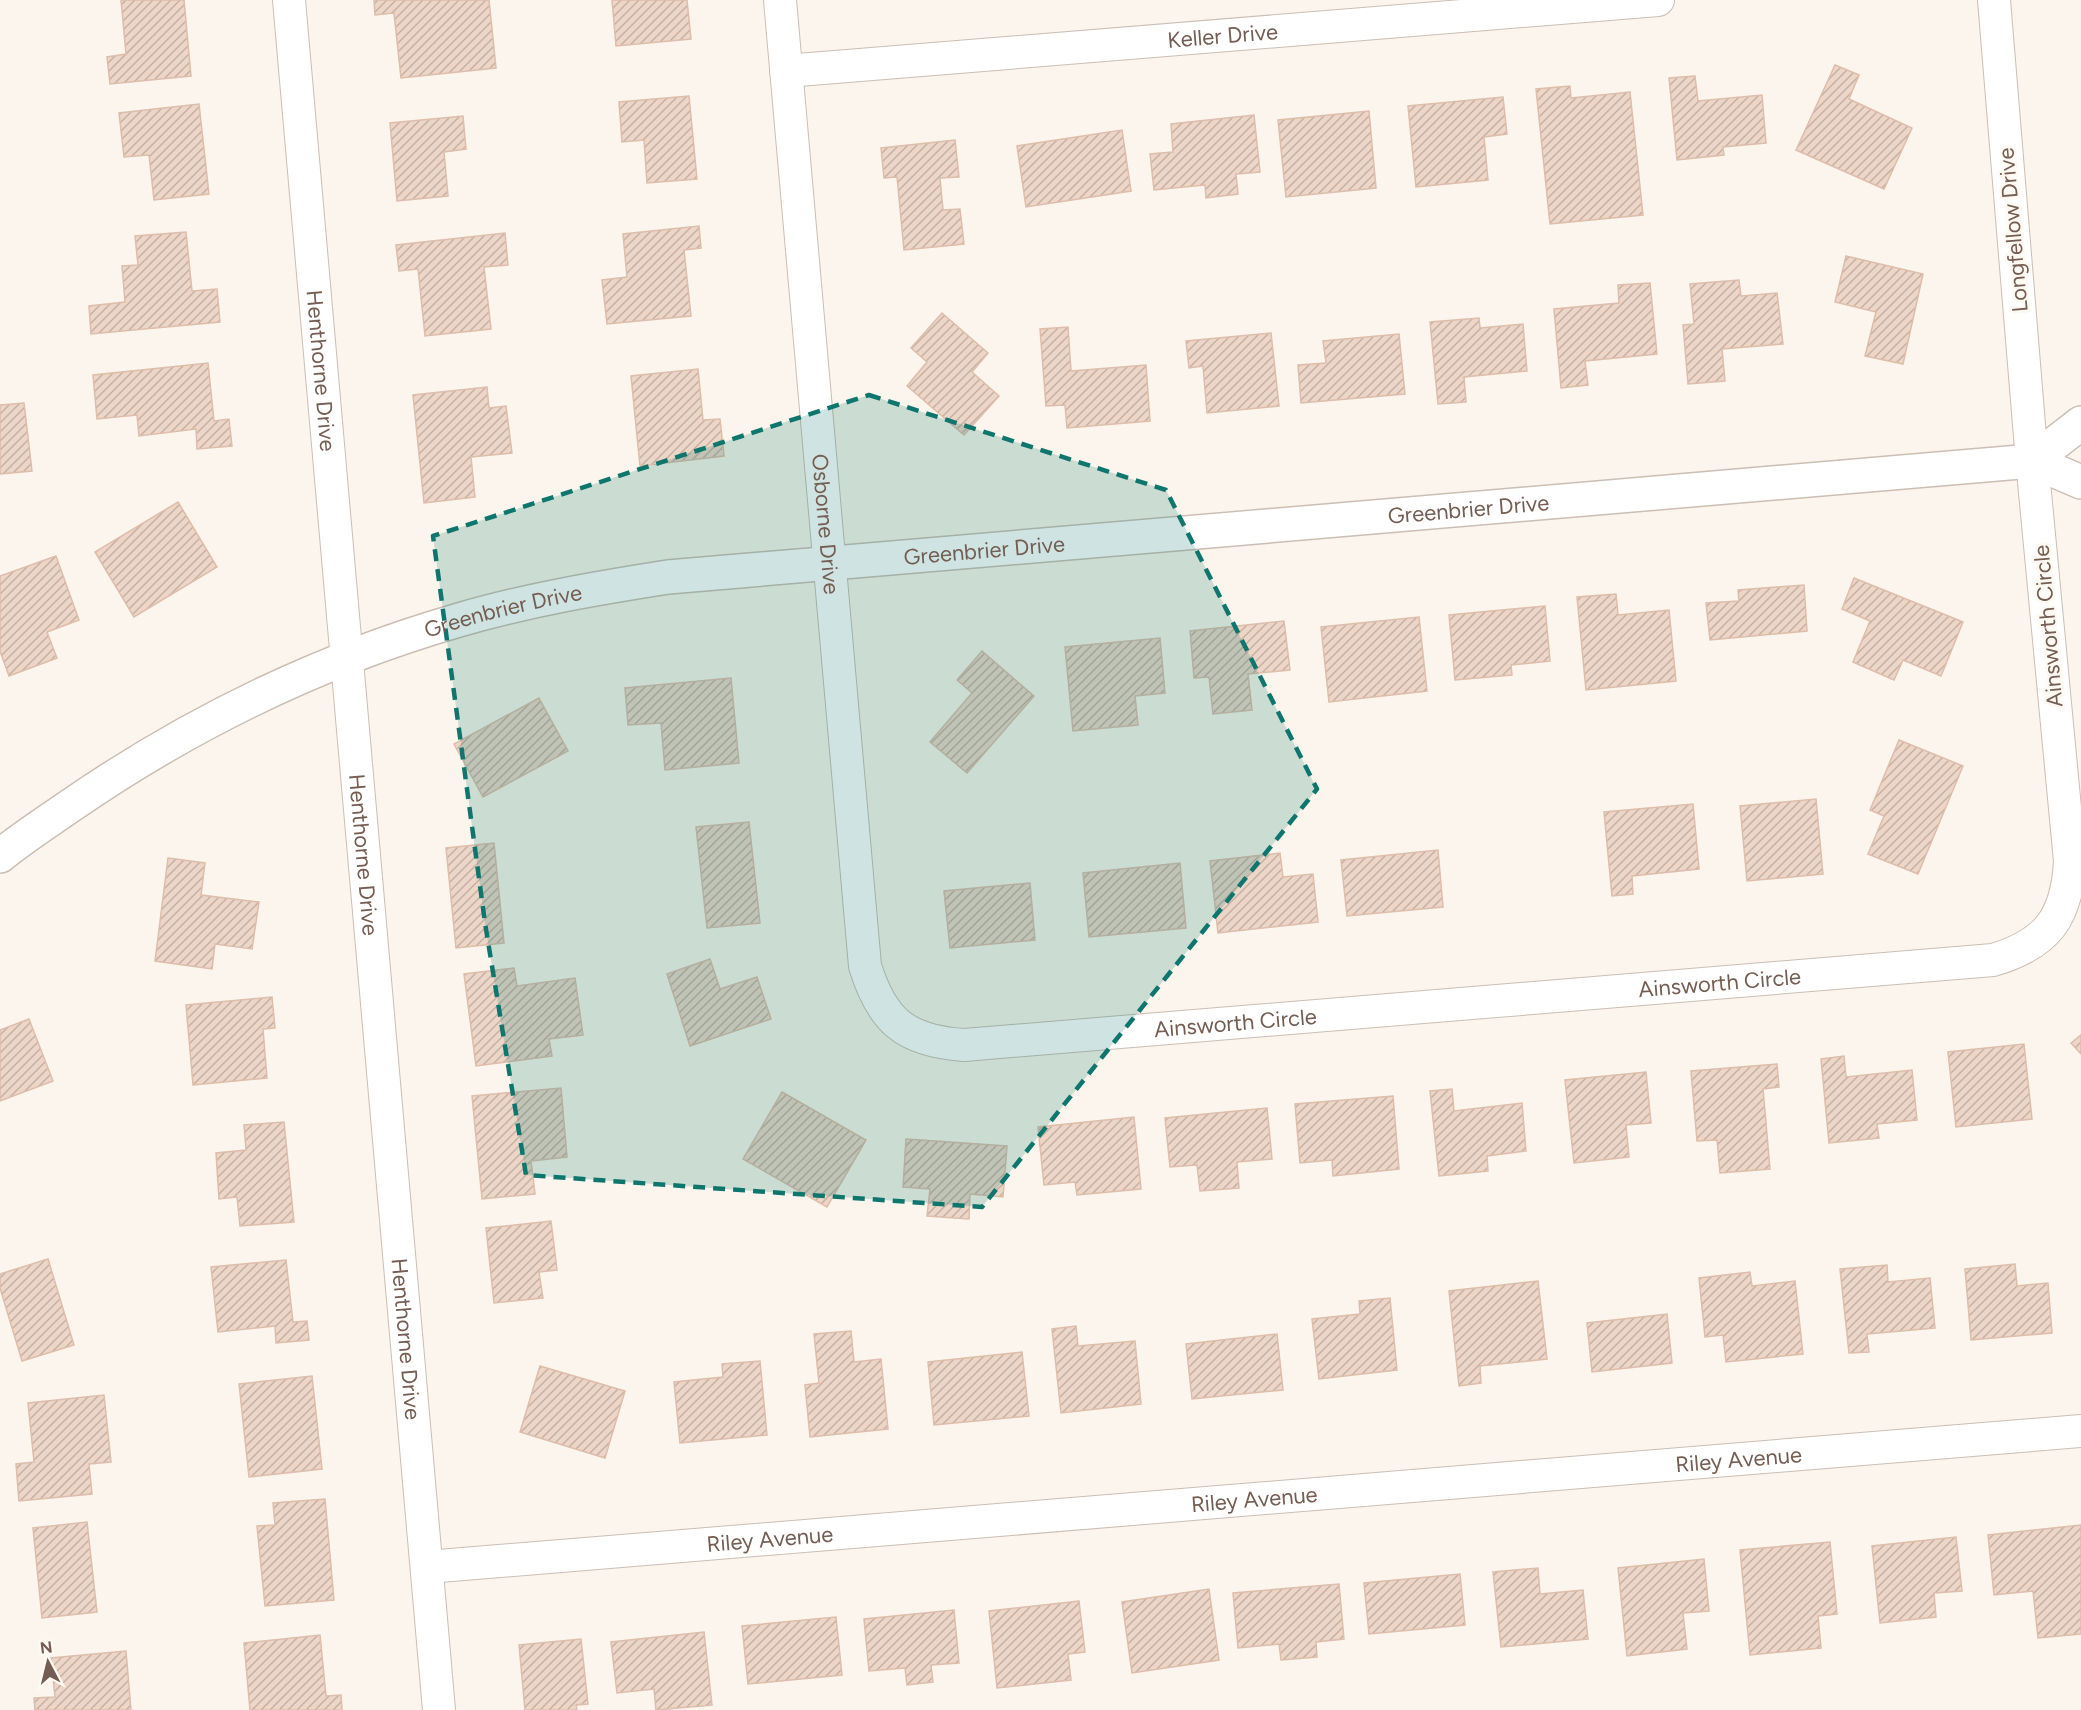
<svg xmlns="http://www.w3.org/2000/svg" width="2081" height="1710" font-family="Figtree,sans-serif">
	<defs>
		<pattern id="building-hatch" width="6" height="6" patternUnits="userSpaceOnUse" patternTransform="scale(1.5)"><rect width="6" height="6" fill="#edd6c7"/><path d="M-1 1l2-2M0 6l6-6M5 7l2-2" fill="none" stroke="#c5b1a4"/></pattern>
	</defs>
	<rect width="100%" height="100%" fill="#fbf5ed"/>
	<g fill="url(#building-hatch)" stroke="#debdaa" stroke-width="1.5">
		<path d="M121 0H184L191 76 110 84 107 57 126 54Z"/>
		<path d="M374 0H489L496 68 401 78 394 13 375 15Z"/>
		<path d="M612 0H687L691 39 616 46Z"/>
		<path d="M1835 65 1859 75 1849 99 1912 128 1884 189 1796 150Z"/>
		<path d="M1695 76 1698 101 1762 95 1766 143 1723 147 1724 155 1677 160 1669 78Z"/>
		<path d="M1570 86 1571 98 1630 92 1643 215 1550 224 1536 89Z"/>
		<path d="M689 96 697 179 647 183 644 140 622 142 619 102Z"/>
		<path d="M1503 97 1507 134 1484 137 1488 180 1416 187 1408 106Z"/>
		<path d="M199 104 209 194 154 200 149 155 124 157 119 113Z"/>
		<path d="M1369 111 1376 188 1286 197 1278 120Z"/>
		<path d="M1254 115 1260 172 1236 174 1238 194 1206 198 1205 185 1154 190 1150 154 1173 152 1171 124Z"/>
		<path d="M463 116 466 149 444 152 448 196 397 201 390 123Z"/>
		<path d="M1122 130 1131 191 1026 207 1017 146Z"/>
		<path d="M955 140 959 177 940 178 943 210 960 209 964 244 904 250 897 177 884 178 881 148Z"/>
		<path d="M699 226 701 248 684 250 691 316 607 324 602 280 627 277 623 234Z"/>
		<path d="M186 232 192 291 217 289 220 322 91 334 89 306 125 302 122 266 138 265 135 236Z"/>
		<path d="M505 233 508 265 484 267 491 329 425 336 418 269 399 271 396 245Z"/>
		<path d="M1846 256 1923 274 1903 364 1865 356 1876 312 1835 302Z"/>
		<path d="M1739 280 1741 296 1777 293 1783 344 1722 349 1725 381 1688 384 1683 325 1694 324 1690 284Z"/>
		<path d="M1650 283 1657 354 1585 361 1588 385 1561 388 1554 309 1619 303 1618 285Z"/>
		<path d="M942 313 988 353 972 372 999 396 964 435 907 386 927 362 911 348Z"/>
		<path d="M1479 318 1480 328 1523 324 1527 371 1464 377 1466 402 1438 404 1430 322Z"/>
		<path d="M1068 327 1071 371 1146 365 1150 421 1067 428 1065 405 1046 406 1040 329Z"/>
		<path d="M1271 333 1279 406 1207 413 1203 366 1189 368 1186 341Z"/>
		<path d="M1399 334 1405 394 1301 403 1298 365 1326 363 1323 341Z"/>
		<path d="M208 363 214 421 229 419 232 446 197 449 196 429 139 436 137 415 97 419 93 375Z"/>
		<path d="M698 369 703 420 720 419 724 456 640 466 631 376Z"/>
		<path d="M487 387 489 408 506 406 512 453 471 457 475 497 424 503 413 395Z"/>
		<path d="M24 403 32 471 0 474V405Z"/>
		<path d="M178 502 217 567 134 617 95 552Z"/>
		<path d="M56 556 79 620 47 632 57 658 9 676 0 651V576Z"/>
		<path d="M1854 578 1963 622 1941 676 1903 660 1894 680 1853 662 1870 621 1842 609Z"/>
		<path d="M1804 585 1807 631 1710 640 1706 603 1739 601 1738 590Z"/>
		<path d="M1616 594 1618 615 1669 610 1676 681 1586 690 1577 597Z"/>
		<path d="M1545 606 1550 661 1511 665 1512 675 1455 680 1449 615Z"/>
		<path d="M1419 617 1427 691 1329 702 1321 627Z"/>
		<path d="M1284 621 1290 670 1248 674 1252 710 1213 714 1209 677 1194 678 1190 631Z"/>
		<path d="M1160 638 1165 693 1135 696 1138 725 1073 731 1065 647Z"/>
		<path d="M982 651 1034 696 967 773 930 742 972 693 957 680Z"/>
		<path d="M731 678 739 763 665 770 661 723 628 725 625 688Z"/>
		<path d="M539 698 568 751 483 797 454 744Z"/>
		<path d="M1899 740 1963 766 1918 874 1868 854 1884 816 1870 810Z"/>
		<path d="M1816 799 1823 874 1747 881 1740 806Z"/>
		<path d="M1693 804 1699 869 1632 876 1633 894 1612 896 1604 812Z"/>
		<path d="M749 822 760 923 707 928 696 827Z"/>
		<path d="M494 843 504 943 456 948 446 848Z"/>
		<path d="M1438 850 1443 907 1347 916 1341 860Z"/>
		<path d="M1280 853 1283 877 1313 874 1318 922 1218 933 1210 861Z"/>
		<path d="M168 858 205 863 201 895 259 902 252 949 215 944 212 969 155 961Z"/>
		<path d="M1180 863 1186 928 1089 937 1083 873Z"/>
		<path d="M1030 883 1035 940 950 948 944 891Z"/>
		<path d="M710 959 720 989 757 977 771 1019 690 1046 667 974Z"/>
		<path d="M514 968 517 986 575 978 583 1035 549 1039 552 1056 476 1066 464 974Z"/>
		<path d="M272 997 275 1028 263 1029 267 1078 193 1085 186 1005Z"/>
		<path d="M29 1019 53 1081 0 1101V1030Z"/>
		<path d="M2081 1035V1054L2071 1043Z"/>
		<path d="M2024 1044 2032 1119 1956 1127 1948 1052Z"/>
		<path d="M1844 1056 1846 1077 1912 1070 1917 1120 1877 1124 1879 1138 1829 1143 1821 1059Z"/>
		<path d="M1777 1064 1779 1087 1763 1089 1770 1169 1720 1173 1717 1140 1697 1141 1691 1071Z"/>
		<path d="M1646 1072 1651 1123 1626 1125 1629 1157 1574 1163 1565 1080Z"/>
		<path d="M561 1088 567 1157 531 1161 535 1194 482 1199 472 1096Z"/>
		<path d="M1452 1089 1454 1111 1522 1103 1526 1151 1487 1156 1488 1171 1439 1176 1430 1091Z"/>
		<path d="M782 1092 866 1140 827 1207 743 1159Z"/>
		<path d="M1393 1096 1399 1169 1333 1176 1332 1160 1300 1163 1295 1104Z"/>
		<path d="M1267 1108 1272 1159 1237 1162 1239 1188 1200 1191 1197 1165 1170 1167 1165 1118Z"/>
		<path d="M1134 1117 1141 1189 1077 1195 1075 1182 1044 1185 1038 1127Z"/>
		<path d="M284 1122 294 1222 240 1226 237 1197 219 1199 216 1153 246 1150 244 1125Z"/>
		<path d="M906 1139 1007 1146 1003 1197 970 1194 969 1219 927 1216 930 1189 903 1187Z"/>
		<path d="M551 1221 557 1270 539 1272 543 1298 494 1303 486 1228Z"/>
		<path d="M48 1259 74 1345 22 1361 0 1288V1274Z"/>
		<path d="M286 1260 293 1322 307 1321 309 1340 276 1343 275 1326 218 1332 211 1267Z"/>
		<path d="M2015 1264 2017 1286 2048 1283 2052 1333 1971 1340 1965 1269Z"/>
		<path d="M1887 1265 1888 1282 1930 1278 1935 1328 1867 1334 1869 1352 1849 1353 1840 1269Z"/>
		<path d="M1750 1272 1752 1286 1795 1281 1803 1354 1726 1362 1723 1335 1705 1337 1699 1278Z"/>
		<path d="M1538 1281 1547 1359 1480 1366 1481 1383 1459 1386 1449 1291Z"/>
		<path d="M1390 1298 1397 1370 1319 1379 1312 1319 1360 1314 1359 1301Z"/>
		<path d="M1667 1314 1672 1363 1592 1372 1587 1323Z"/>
		<path d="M1076 1326 1078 1346 1135 1341 1141 1404 1061 1413 1052 1329Z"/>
		<path d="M851 1331 854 1362 881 1359 888 1429 810 1437 805 1385 819 1383 814 1334Z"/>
		<path d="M1277 1334 1283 1390 1192 1399 1186 1344Z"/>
		<path d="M1022 1352 1029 1416 934 1425 928 1362Z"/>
		<path d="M760 1361 767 1435 680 1443 674 1382 723 1377 722 1364Z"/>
		<path d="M540 1366 625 1391 605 1458 520 1432Z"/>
		<path d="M312 1376 322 1469 249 1477 239 1384Z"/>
		<path d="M104 1395 111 1462 89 1464 92 1494 19 1501 16 1464 34 1462 28 1403Z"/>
		<path d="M325 1499 334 1600 265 1606 257 1526 275 1525 273 1503Z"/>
		<path d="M87 1522 97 1612 42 1618 33 1528Z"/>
		<path d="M2081 1525V1634L2038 1638 2033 1591 1994 1595 1988 1535Z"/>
		<path d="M1956 1537 1962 1591 1934 1593 1936 1617 1880 1623 1872 1546Z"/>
		<path d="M1830 1542 1837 1614 1818 1616 1821 1648 1750 1655 1740 1550Z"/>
		<path d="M1704 1559 1709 1611 1683 1613 1687 1649 1627 1656 1618 1568Z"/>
		<path d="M1538 1568 1540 1594 1583 1590 1588 1639 1501 1647 1493 1572Z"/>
		<path d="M1460 1574 1465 1625 1369 1634 1364 1583Z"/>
		<path d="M1339 1584 1344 1639 1316 1642 1317 1657 1281 1660 1279 1644 1238 1648 1233 1593Z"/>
		<path d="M1209 1589 1219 1660 1132 1673 1122 1602Z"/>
		<path d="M1079 1601 1085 1652 1068 1654 1071 1680 997 1688 989 1611Z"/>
		<path d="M954 1610 959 1663 931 1665 933 1682 907 1685 905 1668 869 1671 864 1619Z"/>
		<path d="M836 1617 842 1675 748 1684 742 1626Z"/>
		<path d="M704 1632 712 1705 656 1710 654 1689 617 1693 611 1642Z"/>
		<path d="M320 1635 326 1696 341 1695 342 1710H250L244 1643Z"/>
		<path d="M581 1639 588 1704 576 1705 577 1710H525L519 1645Z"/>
		<path d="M126 1651 131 1710H35L34 1698 55 1697 51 1658Z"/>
	</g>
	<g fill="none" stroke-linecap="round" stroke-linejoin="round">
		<defs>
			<g id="minor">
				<path id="s1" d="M289 0 439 1710"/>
				<path id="s2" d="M780 0 865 966C882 1021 905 1041 964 1045L1993 960C2047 944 2067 918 2070 861L2032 461 1994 0"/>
				<path id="s3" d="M786 71 1658 0"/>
				<path id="s4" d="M427 1567 2081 1431"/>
			</g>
			<g id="tertiary">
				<path d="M2032 461 2081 423"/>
				<path id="s5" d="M0 856C22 838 47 822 70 806 189 724 320 660 459 620 527 600 598 588 668 577L2032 461 2081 482"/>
			</g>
		</defs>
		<use href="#minor" stroke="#ccbeb3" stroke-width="34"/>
		<use href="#tertiary" stroke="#ccbeb3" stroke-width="36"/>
		<use href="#minor" stroke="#fff" stroke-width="32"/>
		<use href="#tertiary" stroke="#fff" stroke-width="33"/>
	</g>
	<path fill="#0f766e" fill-opacity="0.2" stroke="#0f766e" stroke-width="4.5" stroke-dasharray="12 8" stroke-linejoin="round" d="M869 395 1166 490 1317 789 982 1207 526 1175 485 923 433 536Z"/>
	<g text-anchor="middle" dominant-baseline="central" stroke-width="6" stroke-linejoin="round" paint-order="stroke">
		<g font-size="22" fill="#745d52" stroke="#fdf9f3">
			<text stroke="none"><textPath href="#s3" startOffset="438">Keller Drive</textPath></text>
			<text transform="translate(2013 230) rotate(-95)">Longfellow Drive</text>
			<text stroke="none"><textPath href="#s1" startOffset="372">Henthorne Drive</textPath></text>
			<text stroke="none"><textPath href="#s5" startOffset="1536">Greenbrier Drive</textPath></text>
			<text stroke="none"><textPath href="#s2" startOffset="526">Osborne Drive</textPath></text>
			<text stroke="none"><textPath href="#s5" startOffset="1050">Greenbrier Drive</textPath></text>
			<text stroke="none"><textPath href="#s5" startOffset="564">Greenbrier Drive</textPath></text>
			<text transform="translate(2048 626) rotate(-95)">Ainsworth Circle</text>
			<text stroke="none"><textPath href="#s1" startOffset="858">Henthorne Drive</textPath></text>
			<text stroke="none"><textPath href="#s2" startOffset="1866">Ainsworth Circle</textPath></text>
			<text stroke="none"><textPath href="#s2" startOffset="1380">Ainsworth Circle</textPath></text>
			<text stroke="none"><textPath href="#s1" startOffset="1344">Henthorne Drive</textPath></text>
			<text stroke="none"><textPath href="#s4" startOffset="1316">Riley Avenue</textPath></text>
			<text stroke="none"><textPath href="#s4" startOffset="830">Riley Avenue</textPath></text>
			<text stroke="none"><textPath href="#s4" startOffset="344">Riley Avenue</textPath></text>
		</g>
	</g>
	<g transform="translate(48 1662) rotate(353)" stroke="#fdf9f3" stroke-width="4.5" paint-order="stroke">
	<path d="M0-4.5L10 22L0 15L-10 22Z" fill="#745d52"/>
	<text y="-9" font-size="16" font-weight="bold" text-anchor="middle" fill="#745d52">N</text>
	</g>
</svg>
